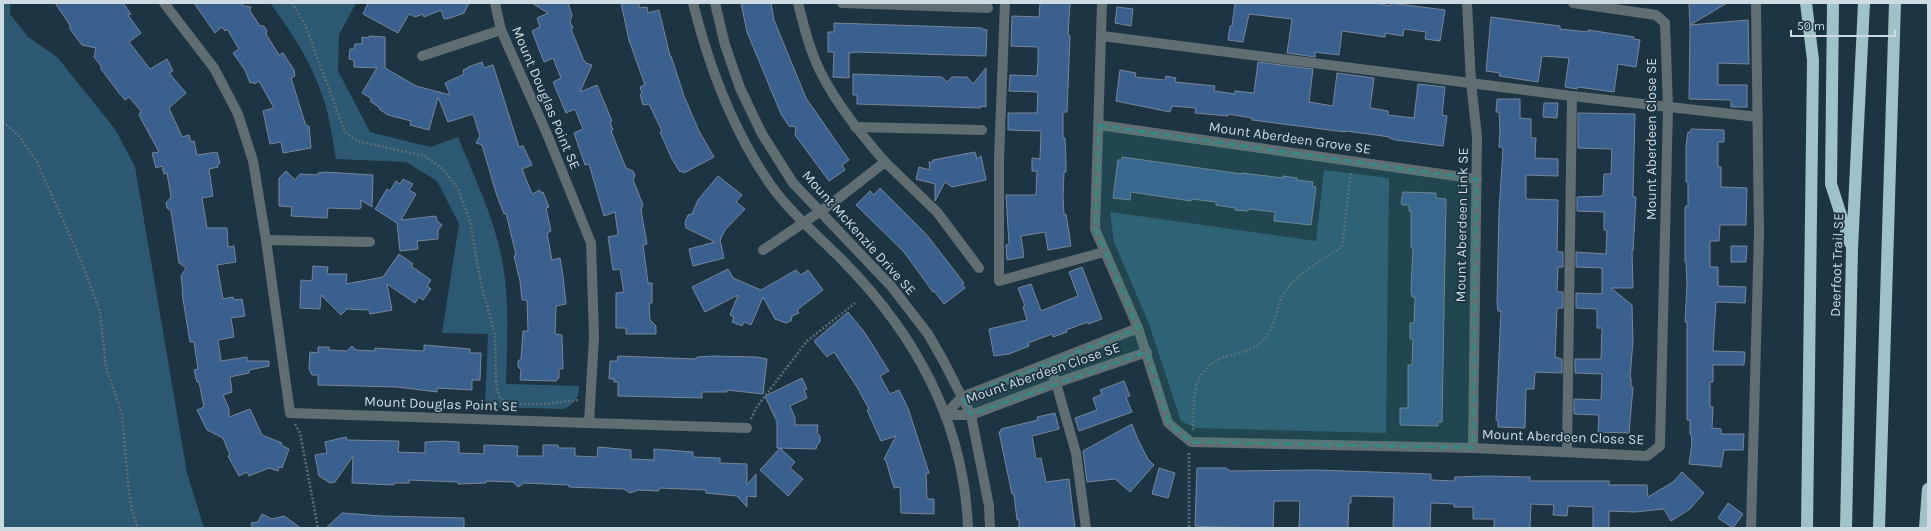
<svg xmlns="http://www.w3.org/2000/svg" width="1931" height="531" font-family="Karla,sans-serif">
	<rect width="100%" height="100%" fill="#1d3542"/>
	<g fill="#2c5971">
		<path d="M3 3H10V14L28 37 57 57 115 129 135 167 187 473 204 528H3Z"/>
		<path d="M270 3H356L339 35 338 71 370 132 430 147 458 137C474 177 494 217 502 260 510 301 507 342 506 384L579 386C579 398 574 404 564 409L485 407 488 334 442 333 459 224 437 181 406 162 336 159C333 143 331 127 327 111 317 71 294 35 270 3Z"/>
		<path d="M1324 170 1389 178 1386 433 1195 428 1181 421 1149 324 1114 242 1110 212 1316 241Z"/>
	</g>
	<g fill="#3a6090" stroke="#76869b">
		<path d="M55 3H123L131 14 128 15 141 33 129 42 150 69 167 59 173 71 169 73 186 93 169 108 182 137 189 135 191 142 194 141 197 155 217 152 220 163 218 164V167L209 169 213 196 202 198 207 228H227L228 247 234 246 236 262 217 265 223 299 233 297 234 300 242 299 245 316 231 318 234 337 218 340 221 361 247 357V361H269V366L249 370V373L230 377 232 392 223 395 229 409V417L250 409 262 435 282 443 281 445 289 449 282 468 279 467 278 471 269 468 249 476 247 472 239 476 228 456 230 455 223 438 207 430 197 410 204 407 199 382H197L194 370 198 369 194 342H190L182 293H183L181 276 186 268 179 263 171 211 167 208 166 203 171 197 167 173 164 174 162 166 156 168 152 153 159 152 139 115 141 111 129 97 125 100 119 93 101 69V66L94 57 96 48 82 45 70 29V25Z"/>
		<path d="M194 3H241L244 6 251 7 250 11 260 26H264L267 31 266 34 279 55 283 53 294 70 295 76 291 78 306 126H309L311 148 283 153 281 142 270 144 263 111 274 108 259 81 254 84 253 82 250 83 245 70 233 53 239 49 227 29 225 31 222 27 215 33Z"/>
		<path d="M368 3H469L464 13 450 18 444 19 441 10 424 17 423 14 415 17 409 14 398 33 363 14Z"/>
		<path d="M532 3H568L572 15 570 22 573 28 571 29 583 59 586 63 592 65 580 92 597 85 612 121 610 122 613 130 611 131 626 168 633 171 635 176 633 180 643 205 641 210 647 244 643 245 648 283H652V303H649L650 320 656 326V334H626V328H616V293L624 292 620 269 613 270 608 237 618 235 615 212 604 216 589 164 585 165 574 133 583 129 575 109 566 113 553 82 561 78 553 58 544 62 532 31 540 27 537 18 548 13Z"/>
		<path d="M621 3H639V8L647 7 648 13 659 10 670 56H671L684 96 699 131 714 157 684 173 682 171 680 172 672 159 660 132 662 131 649 104 643 105 640 94 642 93 640 87 645 85 629 40Z"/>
		<path d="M741 3H771L774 20 806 98 849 160 842 165 845 170 829 181 795 135 796 127 789 126 781 114 747 32Z"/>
		<path d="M1040 3H1070L1068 34 1070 36 1067 112H1063V138H1065L1066 160V172H1064L1063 196 1064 215 1066 214 1071 246 1048 250 1045 232 1021 236 1024 257 1007 260 1006 245 1009 244 1006 195H1036L1037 171H1032V158L1040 159 1041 131 1008 130V113H1037L1038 92 1009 91 1010 75 1037 76 1038 62V47L1011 46 1012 16 1039 17Z"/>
		<path d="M1235 3H1375L1391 6V3L1445 10 1440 41 1425 39 1426 32 1404 29 1403 36 1385 33V37L1342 31 1339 55 1315 52V57L1287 53 1292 19 1249 14 1243 42 1228 40 1230 26H1232Z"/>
		<path d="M1689 3H1727L1690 25Z"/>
		<path d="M1117 7 1133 9 1131 26 1115 23Z"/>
		<path d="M1491 17 1560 26V29L1588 32V30L1634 37 1633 39 1640 40 1636 67 1618 64 1614 92 1578 87 1577 89 1565 87 1569 58 1542 56 1538 82 1499 76 1500 73 1486 71Z"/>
		<path d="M1748 20 1749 64 1718 63V85H1747V107H1731V100L1689 99 1690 25Z"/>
		<path d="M834 23 982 28V29L987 30 986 56 856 52 849 53V78L833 77 834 52H828V32H834Z"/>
		<path d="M369 36 385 37V68L416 86 450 95 445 83 464 74 463 70 468 68V67L482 62 484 68 493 65 519 147 523 146 532 165 522 169 532 194 540 190 541 193 543 192 549 207 546 208 551 231 547 233 552 260 560 258 563 276 566 304 556 306 555 334 562 335 563 369H559V378L556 381 520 380 521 370 518 367V361L521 359 523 331H528L527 300H522L520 281 514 256 516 255 506 213 504 214 496 193 482 145 476 143 480 136 473 114 448 122 438 97 429 130 410 125 411 121 388 115 379 109 380 108 370 101 372 99 362 93 377 68 354 67V60L349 59 350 49H354L355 44H362V37L369 38Z"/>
		<path d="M1258 62 1313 69 1309 102 1333 106 1337 73 1374 78 1370 108 1388 111V115L1414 118 1418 84 1445 87 1442 115 1447 116 1443 146 1396 140 1389 138 1390 137 1369 134 1345 131V132L1252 120V118L1228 114V116L1195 113 1196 108 1172 106 1170 112 1116 101 1120 70 1136 73 1135 77 1165 80 1166 76 1176 78 1175 82 1215 86 1214 91 1235 94V91L1254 93Z"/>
		<path d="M986 68V107L981 106V108L857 104V95H853V74L942 77 947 82 952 77H967L973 84Z"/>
		<path d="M1497 99H1520V118L1531 119V138H1536L1535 158 1558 159V176L1526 175V199L1558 200 1557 252H1563V267H1558L1557 292H1563V308H1557L1555 357 1562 359V373L1535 372 1534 389H1526L1525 428 1498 427V420H1496L1501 311H1498L1497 303 1499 211 1503 149 1502 147H1499L1500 129 1499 112H1496Z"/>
		<path d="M1544 103H1558L1557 118 1543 117Z"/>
		<path d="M1578 113 1635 114 1633 197H1636L1633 251H1632L1633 288H1611L1632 305 1633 341 1630 378H1631V387H1633L1629 433 1598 432 1599 415 1574 414V399L1601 400 1602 374 1575 373V359H1601L1602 328H1597V309L1576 308V293L1602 294V268L1576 267V252L1606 254 1607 230H1604V212L1577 211V197L1603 196 1604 174H1611L1612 149 1578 148Z"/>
		<path d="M1691 129 1724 130V142H1718V167H1721V187L1747 188 1746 225H1720L1719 241H1710V267H1718V286L1746 287 1745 303 1716 302 1713 351 1745 352 1744 365H1713V382H1710V407H1713L1712 428 1721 429V434H1744L1743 450H1724L1721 467 1689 464 1692 443 1691 434H1690V420H1687V322H1685L1687 284 1686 262H1685V208L1686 206H1688V182H1686V146L1688 132H1691Z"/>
		<path d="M975 152 977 159 981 156 986 180 952 187 945 182 935 201V184L916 179 919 167 930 170 929 162H933V160Z"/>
		<path d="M1122 157 1242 174V173L1283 178V176L1297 178V180L1313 182 1312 186 1316 187 1311 225 1274 221 1275 212 1249 209 1248 211 1235 210V208L1216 205V202L1192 199 1191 201 1131 192 1130 200 1113 198 1118 160H1122Z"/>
		<path d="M286 171 295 180 300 174 318 175V173L325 172 373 175 372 207 361 200V208L358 209 328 208 327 218 291 216 292 207 279 206V178Z"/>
		<path d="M718 176 742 195 736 202 745 209 725 230 720 240 724 258 693 266 689 249 715 242 686 228 685 222 688 215 692 214 698 200Z"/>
		<path d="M403 179 413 184 409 190 416 194 401 220 436 216 437 221 442 225 438 230V239L417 241 418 249 400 251 397 223 375 209 387 189 390 191 396 181 400 184Z"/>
		<path d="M880 188 926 234 964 283 962 284 965 288 944 304 934 291 933 292 904 252 856 205 870 191 874 195Z"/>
		<path d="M1403 192 1436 193V198L1446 199 1442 422H1438V426L1400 425V408H1408V365H1412L1413 339H1410V323H1414L1415 297H1412L1411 290 1413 248H1411V211H1409V205H1402L1401 203Z"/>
		<path d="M1731 246H1747L1746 262H1731Z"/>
		<path d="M399 254 413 264 411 266 431 280 427 286 431 289 423 300 419 297 415 303 387 284 392 310 370 314 369 310 347 309 341 315 321 295 320 309 300 308 301 280 312 281 313 266 328 267 327 274H347L346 284 383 277Z"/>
		<path d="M1082 267 1102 319 1088 324V322L1066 330 1067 332 1053 337 1052 334 1028 343 1029 346 1009 354 994 356 989 329 1027 320 1023 307 1025 306 1018 288 1031 284 1041 311 1078 296 1069 272Z"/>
		<path d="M728 269 733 278 761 290 796 270 801 275 808 270 823 290 797 310 799 313 792 316 791 321 786 323 775 319 763 297 751 325 744 322 742 326 732 322 734 317 730 315 738 295 705 312 692 287Z"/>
		<path d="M848 312 865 333 889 371 880 376 890 394 899 390 908 408 929 473 926 474 927 499H934V514L901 513 900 487 894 488 886 461 884 459 896 436 881 441 867 410 869 409 857 387 834 352 827 357 814 341Z"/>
		<path d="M424 345 470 349V353H481L480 380H472V390L437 388V392L397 387 318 385V375H312L309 369 310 352 318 353V347H329V350L347 351 352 346 356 350 375 351V348L424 351Z"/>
		<path d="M618 356 696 359 697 357 714 356 757 357 767 359 763 394 727 390V392H702V398L618 396V382H614V379H609L610 361H617Z"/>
		<path d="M802 378 807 389 804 390 807 398 790 406 795 418V425H818L817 433 820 436V442L817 445 816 449 777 448V422L765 396Z"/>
		<path d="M1124 381 1130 396 1126 397 1132 412 1079 431 1075 418 1097 410 1093 398 1102 394 1100 390Z"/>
		<path d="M1055 413 1059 429 1032 436 1036 459 1041 458 1046 482 1069 479 1075 528H1019V519L1017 520 1014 494H1012L999 432 1001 431V429L1038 420 1037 417Z"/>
		<path d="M1132 424 1138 440 1148 459 1154 465 1130 492 1115 479 1087 482 1083 451Z"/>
		<path d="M346 437 347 440 399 441 398 452 425 453V442L444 441 459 442V453L484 454V445L518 446 517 456H543V445H558V448H575V456L597 457 598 447 631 450V459L654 460V449L693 452V457L720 458V463L747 464V485L756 474V497L747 496V507L737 496 706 493V490L660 488 658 491 638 490 630 493 624 489 569 487V485L524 483 518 487 513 482 486 481V483L458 484V482L409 480V483H394V485L352 483 353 456 335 482 330 483 319 476 315 455 327 453 325 442Z"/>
		<path d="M780 448 795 462 790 468 803 479 788 496 760 470Z"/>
		<path d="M1159 468 1175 473 1168 498 1152 494Z"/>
		<path d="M1197 468H1226L1230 471 1317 470 1431 474V480L1454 481 1455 477 1488 476 1530 477V481H1609V485H1647L1648 497 1673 482 1682 472 1704 493 1690 509 1671 521 1664 509 1635 512 1609 511V528H1593V507L1568 506 1567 516 1553 515 1554 505 1531 504 1530 528H1494V519H1473V507H1454V504L1431 503 1430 528H1393L1394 497 1351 496V503H1349L1348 528H1299L1300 501H1274L1273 528 1213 527 1195 526Z"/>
		<path d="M1728 503 1743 514 1733 528 1718 518Z"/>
		<path d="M342 513 381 516 464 518V528H326Z"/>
		<path d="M262 514 272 519 284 516 301 528H252L251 523 258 522Z"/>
	</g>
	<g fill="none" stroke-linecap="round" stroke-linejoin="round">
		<g stroke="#596e79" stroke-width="2.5" stroke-dasharray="2 2" stroke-linecap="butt">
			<path d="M292 3 305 25 345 132 357 141 425 156 444 170 458 189 470 221 481 284 495 334 496 384 500 398 509 404H543L579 400"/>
			<path d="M3 122 20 137 37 162 79 256 100 311 106 367 122 414 128 483 132 510 138 528"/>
			<path d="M751 419 756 408 807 341 855 303"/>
			<path d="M295 424 300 433 318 528"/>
			<path d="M1193 430C1194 414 1192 393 1199 379 1216 345 1250 363 1268 334 1275 323 1277 308 1282 297 1291 276 1324 259 1342 247L1351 173"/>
			<path d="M1189 453V528"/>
		</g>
		<g stroke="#616e71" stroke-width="10">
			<path d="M164 3 214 68 238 114 253 161 266 240 290 413 589 423 594 337 591 243 547 134 501 30 495 3"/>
			<path d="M693 3C709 67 732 129 770 184 791 214 820 237 846 264 917 337 964 424 968 528"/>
			<path d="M715 3 725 45 740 88 762 134 793 183 891 286 928 334 943 360 971 415 989 506 990 528"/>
			<path d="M842 3 988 8"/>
			<path d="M1005 3 999 159V281L1104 252"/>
			<path d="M1102 3 1095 229 1138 328 1168 423 1191 442 1473 448 1647 456 1660 446 1668 107 1665 23 1656 15 1573 3"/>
			<path d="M1467 3 1471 82 1477 137 1473 448"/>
			<path d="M1102 36 1572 96 1758 117"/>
			<path d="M422 56 501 30"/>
			<path d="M1099 125 1477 179"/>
			<path d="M855 127 982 130"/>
			<path d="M885 162 937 212 979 268"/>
			<path d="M266 240 370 242"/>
			<path d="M763 250 831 204 885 162C861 134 838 106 821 73 810 51 804 27 798 3"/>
			<path d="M1049 364 1056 383 1076 453 1086 528"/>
			<path d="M945 415 962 397 1138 328"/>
			<path d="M945 415H971L1056 383 1147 352"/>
			<path d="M589 423 747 428"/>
			<path d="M1567 452 1572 96"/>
			<path d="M1751 528 1759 233 1756 3"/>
		</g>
		<g stroke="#9fc1c8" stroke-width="12">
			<path d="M1806 3 1813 60 1807 528"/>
			<path d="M1833 3 1831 184 1850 243"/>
			<path d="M1846 528 1852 249 1864 3"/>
			<path d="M1879 528 1895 3"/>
			<path d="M1925 528 1928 489"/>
		</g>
	</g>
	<path fill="#358a85" fill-opacity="0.2" stroke="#358a85" stroke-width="3" stroke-dasharray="8 5" stroke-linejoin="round" d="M1099 125 1477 179 1473 448 1191 442 1168 423 1147 352 971 415 962 397 1138 328 1095 229Z"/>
	<g text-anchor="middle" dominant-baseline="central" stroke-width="3.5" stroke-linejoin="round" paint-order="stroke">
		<g font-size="14" fill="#ccdae2" stroke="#1d3542">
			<text transform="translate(546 98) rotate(67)">Mount Douglas Point SE</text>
			<text transform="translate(1290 138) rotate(8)">Mount Aberdeen Grove SE</text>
			<text transform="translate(1651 139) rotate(-90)">Mount Aberdeen Close SE</text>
			<text transform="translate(1462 225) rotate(-89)">Mount Aberdeen Link SE</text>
			<text transform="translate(859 233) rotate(48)">Mount McKenzie Drive SE</text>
			<text transform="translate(1837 265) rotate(-88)">Deerfoot Trail SE</text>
			<text transform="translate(1043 373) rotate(-19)">Mount Aberdeen Close SE</text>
			<text transform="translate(441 404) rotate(2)">Mount Douglas Point SE</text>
			<text transform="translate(1563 437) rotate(2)">Mount Aberdeen Close SE</text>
		</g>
	</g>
	<rect width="1931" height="531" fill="none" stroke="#ccdae2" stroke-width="8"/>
	<path d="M1791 30v6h104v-6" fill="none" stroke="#ccdae2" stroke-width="2"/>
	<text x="1797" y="30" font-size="12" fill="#ccdae2" stroke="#1d3542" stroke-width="3" paint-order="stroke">50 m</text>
</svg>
